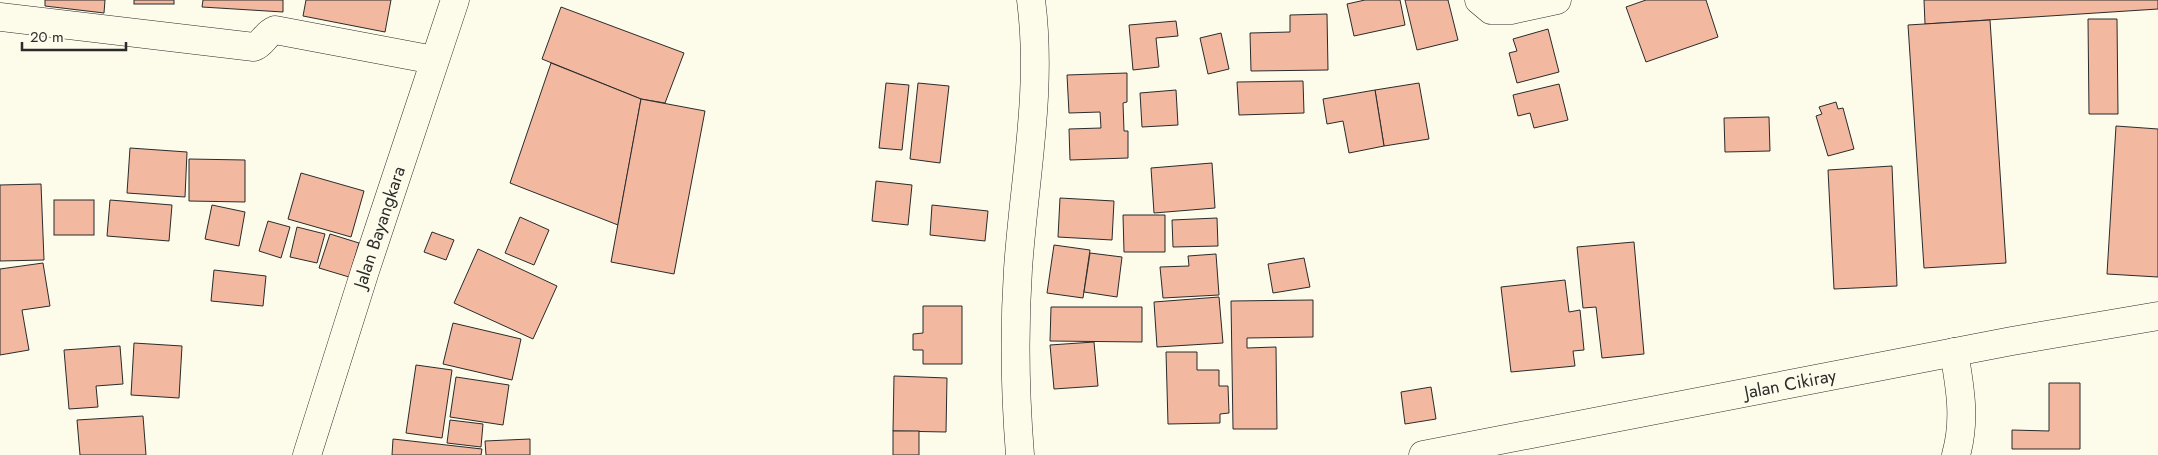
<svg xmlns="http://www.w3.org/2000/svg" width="2158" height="455" font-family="Jost,sans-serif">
	<rect width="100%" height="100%" fill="#fdfbea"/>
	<g fill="#f2b8a0" stroke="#2b2b2b">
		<path d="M45 0H105L104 13 45 6Z"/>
		<rect x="134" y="0" width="40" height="4"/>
		<path d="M203 0H283V12L202 7Z"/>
		<path d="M306 0H391L385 32 303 16Z"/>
		<path d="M1365 0H1400L1405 25 1354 36 1347 4Z"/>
		<path d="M1405 0H1448L1458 40 1417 50Z"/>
		<path d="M1646 0H1706L1718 37 1646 62 1626 7Z"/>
		<path d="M1924 0H2158V9L1925 24Z"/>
		<path d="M561 7 684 53 665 103 641 99 542 59Z"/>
		<path d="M1327 14 1328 70 1251 71 1250 33 1290 32V15Z"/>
		<path d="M2088 19H2117L2118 114H2089Z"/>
		<path d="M1990 20 2006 263 1924 268 1908 25Z"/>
		<path d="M1176 21 1178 36 1156 38 1159 67 1133 70 1129 25Z"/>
		<path d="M1548 29 1559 72 1517 83 1509 53 1517 51 1513 39Z"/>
		<path d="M1221 33 1229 69 1208 74 1200 38Z"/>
		<path d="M551 63 641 99 618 225 510 183Z"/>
		<path d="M1127 73V102L1123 103 1124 131H1128V158L1070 160 1069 129 1101 128 1100 112 1069 113 1067 75Z"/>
		<path d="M1303 81 1304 113 1239 115 1237 82Z"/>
		<path d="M886 83 909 85 902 150 879 148Z"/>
		<path d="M918 83 949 86 940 163 910 159Z"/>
		<path d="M1419 83 1429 139 1384 146 1375 90Z"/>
		<path d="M1559 84 1568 120 1534 128 1530 113 1518 116 1513 95Z"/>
		<path d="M1176 90 1178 125 1142 127 1140 93Z"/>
		<path d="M1375 90 1384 146 1349 153 1343 121 1327 124 1323 99Z"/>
		<path d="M641 99 705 111 674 274 611 262Z"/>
		<path d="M1836 102 1838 109 1843 108 1854 149 1828 156 1816 116 1822 114 1819 107Z"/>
		<path d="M1769 117 1770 151 1725 152 1724 118Z"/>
		<path d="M2116 126 2158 129V277L2107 274Z"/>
		<path d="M130 148 187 152 185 197 127 193Z"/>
		<path d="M189 159 245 160V202L189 201Z"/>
		<path d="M1212 163 1215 208 1154 213 1151 168Z"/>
		<path d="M1892 166 1897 286 1834 289 1828 170Z"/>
		<path d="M301 173 364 191 351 237 288 219Z"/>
		<path d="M876 181 912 185 908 225 872 221Z"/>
		<path d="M41 184 44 260 0 261V185Z"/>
		<path d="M1060 198 1114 201 1112 240 1058 237Z"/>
		<rect x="54" y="200" width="40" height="35"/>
		<path d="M110 200 172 205 169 241 107 236Z"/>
		<path d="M212 205 245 212 239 246 205 239Z"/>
		<path d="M932 205 988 211 985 241 930 235Z"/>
		<path d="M1123 215H1165V252H1124Z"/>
		<path d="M520 217 549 230 534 265 505 253Z"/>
		<path d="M1217 218 1218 246 1173 247 1172 220Z"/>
		<path d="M268 221 290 227 281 258 259 251Z"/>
		<path d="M297 227 325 234 317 263 290 257Z"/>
		<path d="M432 232 454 240 446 260 424 252Z"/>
		<path d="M330 234 359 243 349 277 319 268Z"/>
		<path d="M1634 242 1644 354 1602 358 1596 307 1583 308 1577 247Z"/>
		<path d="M1054 245 1090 250 1083 298 1047 293Z"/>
		<path d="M478 249 557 286 533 339 454 303Z"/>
		<path d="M1090 253 1122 257 1117 297 1084 292Z"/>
		<path d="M1216 254 1219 295 1163 298 1160 267 1189 266 1188 256Z"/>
		<path d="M1304 258 1310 287 1273 293 1268 264Z"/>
		<path d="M43 263 50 306 22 310 29 350 0 355V269Z"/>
		<path d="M214 270 266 276 263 306 211 301Z"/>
		<path d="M1565 280 1569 312 1580 310 1584 350 1573 351 1575 366 1511 372 1501 287Z"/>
		<path d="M1219 297 1223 343 1157 347 1154 302Z"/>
		<path d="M1313 300V337L1247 338V348L1276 347 1277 429H1233L1231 301Z"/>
		<path d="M923 306H962V364H923V350H913V334L923 333Z"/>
		<path d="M1051 307H1142V342L1050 341Z"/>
		<path d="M453 323 521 339 512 380 443 364Z"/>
		<path d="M1094 342 1098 386 1054 389 1050 345Z"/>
		<path d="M134 343 182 346 179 398 131 395Z"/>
		<path d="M120 346 123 384 96 386 98 407 69 409 64 350Z"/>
		<path d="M1166 352H1197V370H1219V386H1228L1229 413 1220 414V423L1168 424Z"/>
		<path d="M416 365 452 370 442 438 406 433Z"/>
		<path d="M894 376 947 378 946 432 893 431Z"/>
		<path d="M456 377 509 385 503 425 450 417Z"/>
		<path d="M2049 383H2080V449H2012V430L2049 431Z"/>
		<path d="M1431 387 1436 419 1405 424 1401 392Z"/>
		<path d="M143 416 146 455H80L77 420Z"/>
		<path d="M450 420 483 424 481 447 447 443Z"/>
		<rect x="893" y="431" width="26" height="24"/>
		<path d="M393 439 482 449 481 455H392Z"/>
		<path d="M530 439V455H486L485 441Z"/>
	</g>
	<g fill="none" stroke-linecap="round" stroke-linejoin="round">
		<defs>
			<g id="minor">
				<path d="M1479 0 1491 10H1511L1557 0"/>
				<path d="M0 17 254 47C263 44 265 34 275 30L434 60"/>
				<path d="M1954 352C1960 387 1966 420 1956 455"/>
				<path d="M1020 455C1015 393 1014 331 1018 269 1024 180 1043 90 1031 0"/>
				<path id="s1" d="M1423 455 2012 341 2158 316"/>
			</g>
			<g id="trunk">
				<path id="s2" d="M307 455 365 271 455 0"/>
			</g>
		</defs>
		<use href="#minor" stroke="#2b2b2b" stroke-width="29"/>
		<use href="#trunk" stroke="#2b2b2b" stroke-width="29"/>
		<use href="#minor" stroke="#fdfbea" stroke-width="28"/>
		<use href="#trunk" stroke="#fdfbea" stroke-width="28"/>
	</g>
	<g text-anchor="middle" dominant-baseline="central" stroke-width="4" stroke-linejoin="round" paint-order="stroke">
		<g font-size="18" fill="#2b2b2b" stroke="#fdfbea">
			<text stroke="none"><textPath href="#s2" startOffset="239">Jalan Bayangkara</textPath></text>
			<text stroke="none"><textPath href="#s1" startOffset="374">Jalan Cikiray</textPath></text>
		</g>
	</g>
	<path d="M22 42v8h104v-8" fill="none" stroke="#2b2b2b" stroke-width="2.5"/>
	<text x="30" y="42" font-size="15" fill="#2b2b2b" stroke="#fdfbea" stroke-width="4" paint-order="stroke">20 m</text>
</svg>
